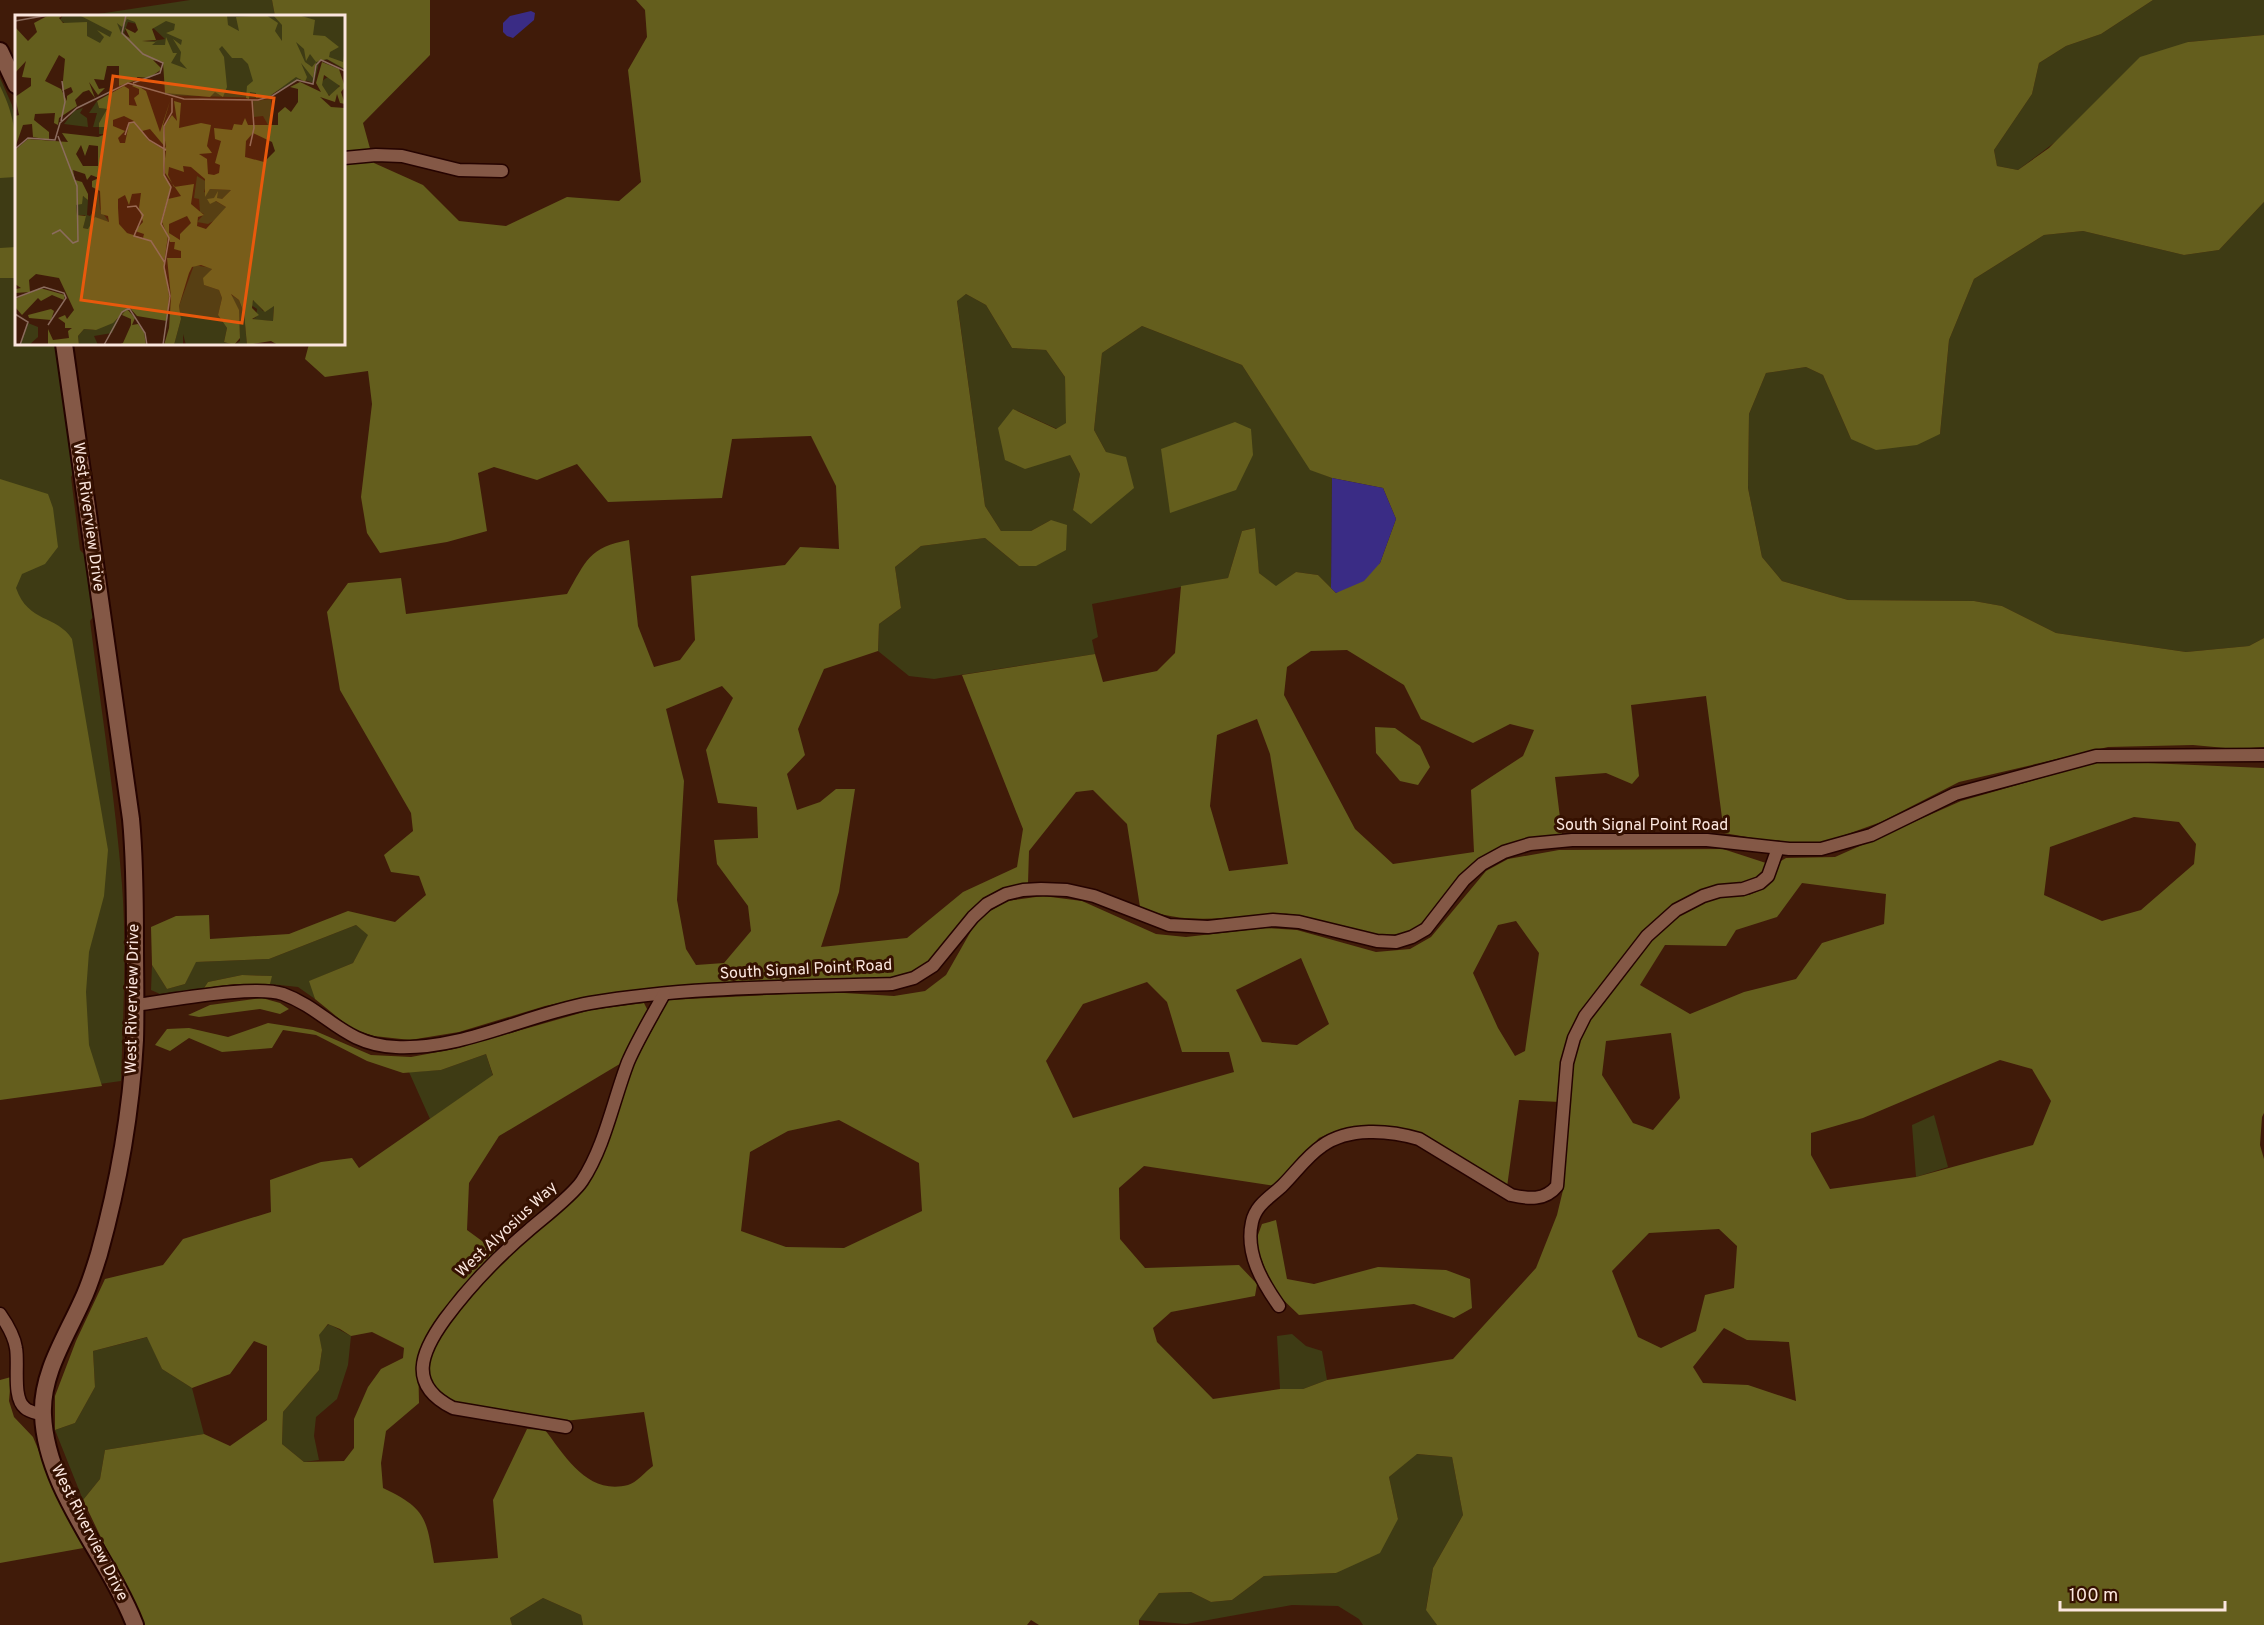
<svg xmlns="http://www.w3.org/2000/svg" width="2264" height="1625" font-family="Overpass,sans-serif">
	<rect width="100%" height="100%" fill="#401b09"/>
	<g fill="#3e3b14">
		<path d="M190 0H272L275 16H85Z"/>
		<path d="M2153 0H2264V35L2188 42 2018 170 1997 166 1994 150 2032 94 2039 63 2066 46 2101 34Z"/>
		<path d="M0 78 12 105 16 124V344H55L75 471 71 477 80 550 86 556 94 616 90 621C101 709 115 796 122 885 127 950 123 1016 121 1081L0 1098Z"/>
		<path d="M2264 202V638L2249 646 2186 652 2056 633 2002 606 1974 601 1848 600 1782 581 1762 557 1748 488 1749 414 1766 373 1806 367 1823 375 1851 439 1940 434 1949 340 1974 279 2044 235 2083 231 2184 255 2219 250Z"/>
		<path d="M966 294 986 305 1012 348 1046 350 1065 377 1067 423 1057 429 1013 409 1070 455 1080 474 1073 510 1106 452 1094 430 1102 353 1142 326 1242 365 1310 469 1332 478 1331 588 1318 575 1296 572 1276 587 1259 573 1254 528 1242 531 1228 578 1092 604 1098 637 1092 640 1095 654 934 679 909 676 878 651 879 624 901 608 895 567 921 546 985 538 1019 566 1051 520 1031 531H1001L985 506 957 300Z"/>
		<path d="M356 925 369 935 353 963 310 981 315 999 298 987 270 984 271 976 242 975 208 982 204 988 160 994 151 990 152 965 167 989 185 984 195 962 269 959Z"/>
		<path d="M486 1054 493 1076 430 1119 409 1072 441 1070Z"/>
		<path d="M1934 1115 1948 1167 1916 1177 1912 1125Z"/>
		<path d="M329 1324 351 1336 348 1365 337 1399 316 1417 314 1436 319 1460 304 1462 282 1444 283 1412 319 1370 322 1350 318 1334Z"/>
		<path d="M1292 1334 1306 1346 1322 1351 1327 1380 1303 1389H1280L1277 1336Z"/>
		<path d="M148 1337 162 1369 192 1388 204 1434 105 1450 100 1479 83 1500 55 1430 75 1423 95 1387 93 1351Z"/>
		<path d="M1416 1454 1452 1457 1463 1515 1433 1568 1426 1609 1437 1625H1363L1359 1619 1338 1606 1292 1605 1186 1624 1138 1620 1159 1593 1191 1592 1211 1602 1232 1600 1264 1576 1336 1573 1398 1519 1389 1477Z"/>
		<path d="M543 1598 581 1615 583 1625H512L510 1618Z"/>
	</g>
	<g fill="#645e1d" fill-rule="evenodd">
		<path d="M272 0H430V55L363 123 374 163 423 185 459 221 506 226 567 197 619 201 641 182 628 70 647 37 645 10 636 0H2153L2101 34 2066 46 2039 63 2032 94 1994 150 1997 166 2018 170 2049 148 2140 57 2188 42 2264 35V202L2219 250 2184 255 2083 231 2044 235 1974 279 1949 340 1940 434 1917 445 1876 450 1851 439 1823 375 1806 367 1766 373 1749 414 1748 488 1762 557 1782 581 1848 600 1974 601 2002 606 2056 633 2186 652 2249 646 2264 638V747L2236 749 2193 745 2108 747 1959 782 1881 822 1820 844H1787L1724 833 1706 696 1631 705 1639 776 1632 784 1606 773 1555 777 1562 834C1524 841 1486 847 1459 877 1446 892 1428 923 1410 931 1379 943 1333 922 1302 916 1286 912 1268 914 1252 916 1213 919 1177 923 1140 907L1127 824 1093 790 1076 792 1029 851 1028 883C984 889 972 906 947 939 941 946 936 955 929 961 919 971 905 975 892 979L666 987 591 996 545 1006 459 1032 410 1040 374 1036 352 1029 315 999 309 981 353 963 368 935 356 925 269 959 196 962 185 984 167 989 152 965 151 927 176 916 209 915 210 939 289 934 348 911 395 922 426 895 419 876 391 872 384 855 413 831 411 813 340 690 327 612 348 583 401 578 406 614 567 594C586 561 589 547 629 540L638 626 654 667 680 660 695 640 691 576 785 565 800 547 839 549 836 486 811 436 732 439 722 498 608 502 577 464 537 480 494 467 478 473 487 531 447 542 380 553 367 533 361 497 372 404 368 371 325 377 305 359 309 344H344V16H275ZM966 294 986 305 1012 348 1046 350 1065 377 1066 423 1056 429 1013 409 998 428 1005 460 1025 469 1070 455 1080 474 1073 510 1091 524 1134 488 1126 457 1106 452 1094 430 1102 353 1142 326 1242 365 1310 470 1332 478 1383 488 1396 519 1380 563 1336 593 1318 575 1296 572 1276 586 1259 573 1255 528 1242 531 1228 578 1181 586 1175 653 1157 671 1103 682 1095 654 962 675 1023 829 1017 867 963 892 907 938 821 947 839 892 855 789H836L820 802 797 810 787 774 805 755 798 729 824 669 878 651 879 624 901 608 895 567 921 546 985 538 1019 566H1036L1066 550 1067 525 1051 520 1031 531H1001L985 506 957 301ZM1347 650 1404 685 1421 719 1473 743 1510 724 1534 730 1523 756 1471 790 1474 852 1393 864 1355 829 1284 695 1287 667 1311 651ZM722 686 733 698 706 750 718 803 757 807 758 838 714 840 717 864 748 906 751 931 724 963 696 965 686 949 677 900 684 781 666 709ZM1257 719 1270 754 1288 864 1229 871 1210 806 1217 735Z"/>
		<path d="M0 86C16 118 17 142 16 177L0 178Z"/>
		<path d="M16 247V278H0V248Z"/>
		<path d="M1235 422 1251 429 1253 455 1236 490 1170 513 1161 449Z"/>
		<path d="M0 479 48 494 53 508 58 547 45 564 22 574 16 588C28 623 57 615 72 639L108 850 104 896 89 952 86 992 89 1045 102 1086 0 1100Z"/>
		<path d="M1375 727 1395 728 1420 746 1430 767 1418 785 1400 781 1376 753Z"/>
		<path d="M2102 761 2264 768V1113L2262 1117 2260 1145 2264 1159V1625H1437L1426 1610 1433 1568 1463 1515 1452 1457 1417 1454 1389 1477 1398 1519 1380 1553 1336 1573 1264 1576 1232 1600 1211 1602 1191 1592 1159 1593 1139 1620V1625H1039L1031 1620 1027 1625H583L581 1615 543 1598 510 1618 512 1625H143L83 1500 100 1479 105 1450 204 1434 230 1446 267 1420V1346L254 1341 230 1374 192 1388 162 1369 147 1337 93 1351 95 1387 75 1423 55 1430V1396L76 1341 105 1279 163 1265 183 1239 271 1212 270 1180 321 1162 352 1158 359 1168 493 1075 486 1054 441 1070 403 1073 367 1061 316 1035 283 1030 272 1048 222 1052 189 1038 170 1051 155 1045 167 1029 189 1028 228 1037 268 1023 313 1030 371 1055 411 1057 454 1049 591 1010 644 1003 648 1011 623 1062 499 1136 469 1183 467 1230 497 1252 429 1333 418 1356 419 1403 386 1431 381 1463 383 1488C427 1509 426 1518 434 1563L498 1558 493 1500 527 1429 545 1430C566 1457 587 1495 628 1485 636 1483 646 1471 653 1466L644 1412 565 1421 453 1404 433 1388 428 1375V1355L434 1341 503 1257 584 1188 597 1169 634 1064 668 1000 828 992 894 996 925 991 946 975 975 924 987 913 1007 901 1043 896 1082 901 1156 934 1186 937 1265 928 1297 930 1376 952 1410 949 1431 937 1486 871 1508 859 1559 850 1723 849 1766 863V871L1758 880 1673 907 1582 1013 1560 1102 1519 1100 1507 1187 1428 1138 1370 1128 1333 1132 1319 1138 1276 1186 1144 1166 1119 1188 1120 1239 1145 1268 1239 1265 1257 1284 1255 1296 1171 1312 1153 1328 1157 1342 1213 1399 1280 1389H1303L1327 1380 1453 1359 1536 1268 1557 1215 1564 1186 1571 1064 1578 1039 1590 1017 1650 939 1678 915 1703 900 1731 894 1749 895 1761 890 1772 878 1779 862 1786 858 1835 857 1961 801ZM2134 817 2179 822 2196 844 2194 864 2141 910 2102 921 2044 895 2050 847ZM1802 883 1886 894 1884 924 1822 943 1796 979 1744 992 1690 1014 1640 985 1665 945 1726 946 1736 930 1777 917ZM1516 921 1539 953 1525 1051 1515 1056 1498 1028 1473 973 1498 925ZM1301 958 1329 1024 1297 1045 1262 1042 1236 990ZM1147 982 1167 1002 1182 1052H1229L1234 1072 1073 1118 1046 1061 1083 1004ZM1671 1033 1680 1098 1653 1130 1633 1123 1602 1075 1606 1041ZM2000 1060 2032 1069 2051 1101 2033 1145 1916 1177 1830 1189 1811 1155V1133L1863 1118ZM839 1120 919 1163 922 1211 844 1248 786 1247 741 1231 750 1152 788 1131ZM1719 1229 1737 1246 1734 1288 1705 1295 1696 1331 1661 1348 1638 1337 1612 1271 1649 1233ZM328 1324 340 1329 351 1336 372 1332 404 1348 403 1358 381 1369 368 1387 354 1419V1448L344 1461 304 1462 282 1444 283 1412 319 1370 322 1350 319 1335ZM1724 1328 1747 1340 1789 1342 1796 1401 1748 1385 1703 1383 1693 1367Z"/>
		<path d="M242 975 272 976 270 984H235L204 988 208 982Z"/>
		<path d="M262 998 280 1003 289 1009 280 1014 260 1009 199 1017 188 1015 210 1005Z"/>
		<path d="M1276 1220 1287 1279 1314 1284 1378 1267 1446 1270 1470 1279 1472 1308 1454 1318 1414 1304 1299 1315 1274 1291 1255 1243 1262 1224Z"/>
		<path d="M11 1377 9 1401 14 1417 33 1437 56 1492 89 1547 0 1563V1380Z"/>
	</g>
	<g fill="#3a2c85">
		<path d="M531 11 535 13 534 20 513 38 507 36 503 32V23L510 16Z"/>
		<path d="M1332 478 1383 488 1396 519 1380 563 1364 581 1336 593 1331 588Z"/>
	</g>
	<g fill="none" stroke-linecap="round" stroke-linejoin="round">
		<defs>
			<g id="minor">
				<path d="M344 158 376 155 402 156 459 170 502 171"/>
				<path d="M135 1005C169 1001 255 984 283 994 327 1010 343 1045 396 1047 463 1050 525 1015 590 1003 688 986 792 987 892 984L914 978 933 966 973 917 987 904 1006 894 1023 890 1041 889 1067 890 1094 896 1169 925 1208 927 1273 920 1299 922 1377 941 1396 942 1412 937 1426 929 1464 880 1482 864 1504 852 1530 844 1572 840H1707L1789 849H1821L1871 835 1955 794 2096 756 2264 755"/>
				<path d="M1279 1306C1262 1282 1245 1253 1252 1222 1256 1204 1271 1197 1283 1185 1296 1172 1307 1156 1322 1146 1348 1127 1389 1130 1419 1139L1511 1195C1528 1199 1545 1201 1557 1186L1567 1063 1574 1038 1585 1016 1647 936 1676 910 1703 896 1719 891 1743 889 1760 883 1768 876 1778 848"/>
				<path d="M0 1314C7 1324 14 1335 16 1348 19 1364 12 1398 25 1408 29 1412 37 1413 43 1415"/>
				<path d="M566 1427 453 1408C407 1385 421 1352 445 1319 471 1284 496 1258 529 1230 544 1217 572 1196 582 1181 605 1146 613 1101 628 1062 638 1039 652 1016 664 994"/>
			</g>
			<g id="tertiary">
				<path d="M0 51 16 85"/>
				<path d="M64 344 131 819C135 861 135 903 135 945 135 977 136 1009 135 1040 131 1112 118 1186 99 1254 94 1270 89 1287 82 1301 66 1337 41 1374 43 1415 46 1490 108 1556 135 1625"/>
			</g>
		</defs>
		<use href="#minor" stroke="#250300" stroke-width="15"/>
		<use href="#tertiary" stroke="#250300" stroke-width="20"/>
		<use href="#minor" stroke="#845846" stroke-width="12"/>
		<use href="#tertiary" stroke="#845846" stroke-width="16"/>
	</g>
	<g text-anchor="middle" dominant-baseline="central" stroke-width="6" stroke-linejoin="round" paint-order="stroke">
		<g font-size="16" fill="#fbe6de" stroke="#351101">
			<text transform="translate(88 517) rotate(82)">West Riverview Drive</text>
			<text x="1642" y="826">South Signal Point Road</text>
			<text transform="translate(806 970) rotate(-3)">South Signal Point Road</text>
			<text transform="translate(133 999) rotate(-89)">West Riverview Drive</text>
			<text transform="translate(507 1230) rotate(-43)">West Alyosius Way</text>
			<text transform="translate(89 1533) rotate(63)">West Riverview Drive</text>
		</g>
	</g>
	<g transform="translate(15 15)">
		<rect width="330" height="330" fill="#401b09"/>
		<path d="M48 0H330V55L313 45 305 44 299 68 286 64 248 83 150 80V39H52V17L40 16 52 10 45 5ZM113 7 137 12 150 24 118 29 109 18ZM306 71a9 9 0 1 1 18 0a9 9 0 1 1-18 0ZM256 84V111L253 110 248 101 239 102 238 86ZM82 86 84 93 92 94 84 108V112H91V119H84V112H78L82 98H74ZM68 93 65 98 72 103 73 112 49 109 59 96ZM182 161 192 167 189 177 192 178 195 174 216 175 207 184H197L211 192 206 202 193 209 182 207 189 199 185 197 184 184 179 183ZM83 174 85 194 94 207 84 204 73 214 68 213 70 200H62L61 190 69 181 73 185 72 200 75 201 81 194ZM179 250 197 253 189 270 204 275 207 283 203 300 212 313 209 327 218 330H171L168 319V330H159L166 304 164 291ZM215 279 224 285 229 298 232 330H219L225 326 224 300ZM239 285 248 296 259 290 258 306 237 305 241 302 242 294 236 290ZM104 304 97 318 79 321 83 330H64L63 321 69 314 79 315ZM13 308 23 312V322L14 330H5Z" fill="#3e3b14" fill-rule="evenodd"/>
		<path d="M34 0H48L44 3 48 8 72 7V21L85 28 89 22 82 15 95 22 97 17 64 0H212L213 10 224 16 221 2 251 0 263 8 260 16 267 26V10L258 0H283L300 5 298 20 310 21 324 32 315 37 314 42 328 47 329 41 330 54 312 44 301 47 295 39 291 46 289 34 281 27 290 47 297 52 301 47 298 63 286 48 292 62 290 67 281 62 255 81 241 83V78L235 77 234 84 231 83 232 71 238 66 233 49 227 43H217L207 31 204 34 209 42 212 72 208 82 200 77 195 82 150 78 148 47 138 45 147 54 134 63 122 62V65L104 71V51H92L89 65 79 64 84 74 90 73 83 80 74 67 80 83 74 75 68 77 60 85 62 91 44 103 43 110 39 108 40 98 20 99 19 105 34 117V125L18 122 17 109 8 110 0 133V101L4 100 0 82 16 71V63L7 62 11 46 0 58V12L13 26 22 17 19 8ZM112 4 120 7 123 15 120 18 110 13 115 23 106 18 102 8 107 12ZM151 6 160 9 159 15 151 18 167 25 166 30 158 24 166 37 165 46 172 54 156 48 162 38H158L151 22 150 30H137L144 24 140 27 127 26 141 25 137 14ZM44 40 50 44 47 76 56 72 58 77 52 81V86L46 74 30 66ZM307 47 324 54 330 72 326 77 330 89 325 88 322 79 320 87 305 82 316 92 330 93V330H263L256 326 232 330 229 298 224 285 216 279 224 295 225 323 219 330 209 327 212 313 203 300 207 283 204 275 189 270 188 263 197 254 186 250 177 252 174 258 164 291 166 304 159 330H149L154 313 156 282 152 243H166V236L159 234 160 227H155L147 207 153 184 166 181 150 158V110L157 100 162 106 159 86 166 88 164 113 186 108 196 110 192 131 197 138 184 139 192 144 193 159 199 160 204 158 205 150 200 148 206 126 200 124 199 113 217 115 219 109 227 110 230 103 233 110H263V98L270 92 276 97 283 87V74L275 72 285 67 306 77 301 68ZM309 60 325 71 314 81 307 70ZM238 118 257 127 260 136 249 147 230 142 231 126ZM168 151 176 152 190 164V182L195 174 216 175 207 184 202 183 203 176 199 183 192 184 195 189 201 186 211 192 191 214 182 211 183 202 189 200 176 189 179 169 159 172 153 160 154 152 169 157ZM172 201 176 208 165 219V225L154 218V209ZM238 285 250 297 259 291 258 306 237 304 244 300 237 293ZM120 69 131 76 145 117 155 86 148 110 151 133 135 114 127 116 133 125 151 136 148 158 156 171 146 207 153 221 149 248 154 281 152 306 122 301 114 292 98 308 81 315 69 314 63 321 64 330H33V314L38 325 54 323 53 316 57 313H50V308L43 303 50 300 52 304 59 295 44 263 21 259 14 265 15 277 0 278 1 274 6 273 0 269V135L13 124 53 127 47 118 83 122 91 119 92 112H84V108L92 94 84 93 82 86 109 71 114 74V90L122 91 119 83 124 79V74L117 71ZM109 101 119 106 114 109 110 128H105L103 123 110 116 98 111V105ZM66 130 70 141 74 130 83 131V151H68L61 139ZM58 155 70 159 72 165 76 160 84 163 77 166V172L85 176 86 199 93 201 94 207 80 202 73 214 68 213 71 201 62 200 61 190 67 189 68 181 73 185V179L67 167 60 165ZM126 178 124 193 128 207 120 216 129 219 128 223 112 218 104 209 103 193V184L110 180 114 190 117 179ZM25 273 50 280 49 285 37 280 26 286 23 283 7 300 0 292V284ZM36 294 39 296 36 305 14 303 13 300ZM112 294 120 303 117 310 123 309 129 317 131 330H103L108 328 116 310V304L107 300Z" fill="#645e1d" fill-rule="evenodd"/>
		<path fill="none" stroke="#8b6c5e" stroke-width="1.5" d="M111 0 107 18 128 39 148 48 145 58 118 68M0 6 34 0M46 106 50 87 47 66M110 120 114 108 119 107 134 125 151 135M235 131 239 113 237 85M0 134 13 123 40 125 45 108 62 93 113 68 169 84 243 85 257 81 282 65 298 69 301 50 306 45 330 56M112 192 121 191 128 200 119 221 136 226 150 248M37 219 45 215 58 228 63 226 62 171 43 121M0 283 29 272 49 278 51 283 33 310M0 299 13 307 5 330M89 330 107 297 114 293 130 318 132 330M148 330 155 281 149 252 154 223 146 209 156 172 149 160V111L157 97V83"/>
		<path fill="#e8590c" fill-opacity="0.15" stroke="#e8590c" stroke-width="3" d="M98 61 259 83 227 308 66 285Z"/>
		<rect width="330" height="330" fill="none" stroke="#fbe6de" stroke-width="3"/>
	</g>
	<path d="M2060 1601v9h165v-9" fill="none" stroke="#fbe6de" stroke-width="3"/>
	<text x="2069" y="1601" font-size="18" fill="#fbe6de" stroke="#351101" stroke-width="4.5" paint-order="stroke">100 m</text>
</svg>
